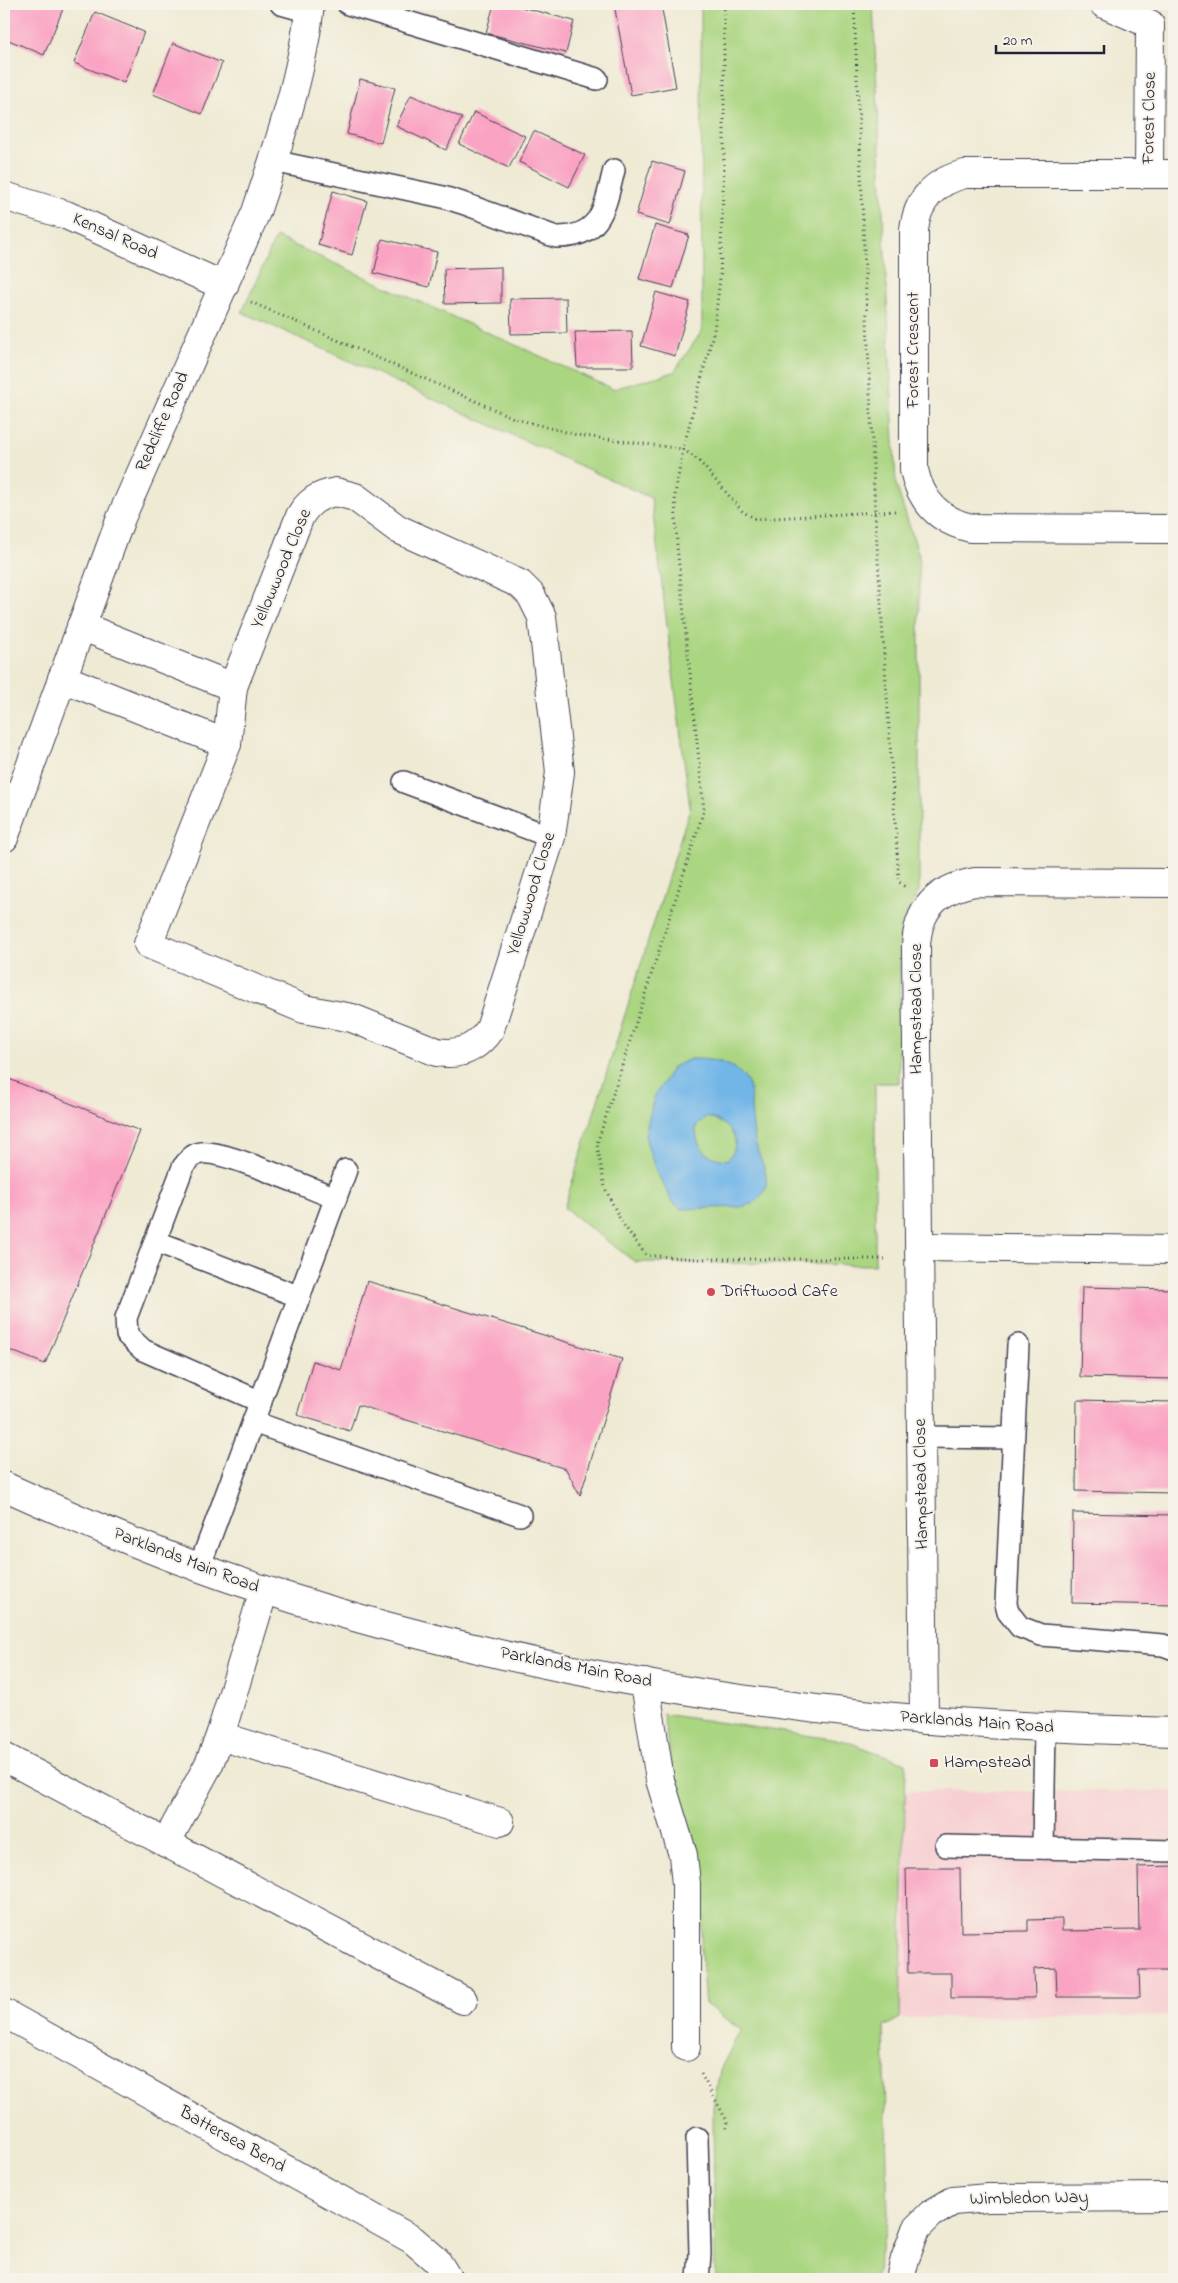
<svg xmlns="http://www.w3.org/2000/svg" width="1178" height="2283" font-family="'Indie Flower',sans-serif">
	<rect width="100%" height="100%" fill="#f7f3e8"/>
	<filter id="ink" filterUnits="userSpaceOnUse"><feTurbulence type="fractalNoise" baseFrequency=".02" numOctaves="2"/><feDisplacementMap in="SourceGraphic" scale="10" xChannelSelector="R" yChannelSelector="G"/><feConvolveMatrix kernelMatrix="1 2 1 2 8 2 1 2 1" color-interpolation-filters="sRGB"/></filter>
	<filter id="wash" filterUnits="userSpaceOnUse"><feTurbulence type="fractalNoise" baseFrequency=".0096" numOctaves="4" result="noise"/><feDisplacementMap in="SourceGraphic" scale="20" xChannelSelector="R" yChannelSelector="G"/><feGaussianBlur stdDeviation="1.12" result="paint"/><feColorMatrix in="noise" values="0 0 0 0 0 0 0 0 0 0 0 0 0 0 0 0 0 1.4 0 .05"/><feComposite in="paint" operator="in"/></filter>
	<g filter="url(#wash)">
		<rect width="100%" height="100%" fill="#efead4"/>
		<path fill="#f7cfd2" d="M905 1791H1174V2016L900 2018Z"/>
		<g fill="#aad581" stroke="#667c5e">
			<path d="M701 4H873L896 485 919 555V891L900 927 899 1083H875V1265L635 1262 564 1208 690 808 651 498 242 312 276 237 613 389 674 372 702 331Z"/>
			<path d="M663 1714 845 1741 906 1763 900 2018 884 2027 888 2219 875 2279H715L713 2108 720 2070 741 2029 705 2004 701 1955 702 1865 679 1814Z"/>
		</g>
		<path fill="#72b6e8" stroke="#4a6c92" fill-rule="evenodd" d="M690 1059C711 1059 733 1061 746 1080 753 1090 750 1106 752 1118 753 1128 754 1139 757 1149 761 1161 768 1172 766 1186 765 1193 758 1199 753 1204L740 1207 681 1209 672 1201 655 1169 645 1136 654 1097 673 1067ZM706 1117C727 1121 747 1140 727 1160 706 1158 695 1147 696 1126Z"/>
		<g id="blocks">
			<g fill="#faa3c3">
				<path d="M8 4H65L44 55 4 38V14Z"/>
				<path d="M494 4H510L574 21 566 53 486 33Z"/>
				<path d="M614 4H661L676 87 631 95Z"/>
				<path d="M95 12 144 32 124 83 74 63Z"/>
				<path d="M173 43 222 63 202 114 153 94Z"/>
				<path d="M360 79 395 88 381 143 347 134Z"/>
				<path d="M411 95 462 118 446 150 396 126Z"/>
				<path d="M474 112 525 136 509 168 459 144Z"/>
				<path d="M534 131 585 155 569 187 519 162Z"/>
				<path d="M652 161 685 171 670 225 636 215Z"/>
				<path d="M333 191 367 201 352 255 318 245Z"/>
				<path d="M655 225 689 235 673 288 639 279Z"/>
				<path d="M382 239 437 252 429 287 374 273Z"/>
				<path d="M501 267V303L445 304 444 269Z"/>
				<path d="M656 292 690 302 675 356 641 346Z"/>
				<path d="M566 298 567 333 511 334 510 299Z"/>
				<path d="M632 331 633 367H577L575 332Z"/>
				<path d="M4 1077 140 1131 45 1364 4 1348Z"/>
				<path d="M367 1281 622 1359 580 1496 566 1469 358 1405 350 1431 297 1415 313 1361 341 1370Z"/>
				<path d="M1082 1287 1174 1289V1379L1080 1377Z"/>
				<path d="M1077 1400 1174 1402V1493L1076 1491Z"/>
				<path d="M1073 1513 1174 1515V1605L1072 1603Z"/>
				<path d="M1174 1866V1970H1139L1140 1997H1057L1056 1968 1034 1969 1035 1998H951V1973H908L906 1868H960L961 1932 1028 1931V1920L1062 1919V1931L1139 1930 1138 1867Z"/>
			</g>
		</g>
	</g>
	<g filter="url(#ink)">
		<use href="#blocks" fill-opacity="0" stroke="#414052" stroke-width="1"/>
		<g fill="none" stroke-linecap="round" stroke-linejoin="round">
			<defs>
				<g id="service">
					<path d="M281 4 309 12"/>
					<path d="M348 4 597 79"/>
					<path d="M273 161 443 197 462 203 556 237C602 238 605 206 614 170"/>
					<path d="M404 782 551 837"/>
					<path d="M155 1241 300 1297"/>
					<path d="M1018 1345 1006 1604 1008 1612 1020 1627 1041 1635 1163 1645 1174 1649"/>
					<path d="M261 1402 143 1350 127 1335 126 1318 183 1167C188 1161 192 1154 201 1153 225 1150 308 1188 336 1198"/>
					<path d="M253 1422 520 1515"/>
					<path d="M921 1437 1013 1438"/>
					<path d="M199 1568 346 1170"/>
					<path d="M946 1846 1174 1851"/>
					<path d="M1043 1848 1045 1727"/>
					<path d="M697 2138 700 2254 698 2279"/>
				</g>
				<g id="minor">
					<path d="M1104 4 1150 24 1149 174"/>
					<path d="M1174 174H965C935 181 917 200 914 230V470C921 502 940 521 971 528L1174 529"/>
					<path d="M4 196 66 215 224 286"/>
					<path d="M336 492 355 497 398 529 520 584 531 595 542 617 560 772 551 837 490 1029C477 1048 460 1056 437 1052L352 1018 304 1009 148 944 227 744 233 687 300 516C309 501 319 495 336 492Z"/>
					<path d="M81 626 233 687"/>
					<path d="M62 678 227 744"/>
					<path d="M4 838 121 518 256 212C278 147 303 73 310 4"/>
					<path d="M920 1247 1174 1250"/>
					<path d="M645 1683 660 1780 683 1855 686 1884V2047"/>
					<path d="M924 1720 916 948C917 909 937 889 975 882L1174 883"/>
					<path d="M220 1736 500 1822"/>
					<path d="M4 1757 463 2000"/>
					<path d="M166 1843 209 1764 220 1736 264 1590"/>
					<path d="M4 2013 413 2240 436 2260 448 2279"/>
					<path d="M900 2279 905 2259 916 2229 931 2214 953 2201 988 2198 1174 2197"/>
				</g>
				<path id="tertiary" d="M4 1486C88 1524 174 1561 262 1589 456 1652 670 1695 872 1715 972 1725 1073 1729 1174 1732"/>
			</defs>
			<use href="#service" stroke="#414052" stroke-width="24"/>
			<use href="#minor" stroke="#414052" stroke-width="30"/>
			<use href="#tertiary" stroke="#414052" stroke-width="30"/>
			<g stroke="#414052" stroke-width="3" stroke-dasharray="1 4" stroke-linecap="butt">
				<path d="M724 4V163L720 278 714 330 683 449 675 495 677 546 704 810 597 1144 605 1188 622 1223 646 1255 696 1259H888"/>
				<path d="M854 4 875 514 899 882 905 887"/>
				<path d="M251 302 516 419 577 435 683 449 699 461 743 512 756 519 895 511"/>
				<path d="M701 2074 727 2121 726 2129"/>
			</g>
			<use href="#service" stroke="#fff" stroke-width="21"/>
			<use href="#minor" stroke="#fff" stroke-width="28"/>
			<use href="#tertiary" stroke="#fff" stroke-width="28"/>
		</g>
	</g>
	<g fill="#d1495b" stroke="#f7f3e8" stroke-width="2">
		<circle cx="711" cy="1292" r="5"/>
		<rect x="929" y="1758" width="10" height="10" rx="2.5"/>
	</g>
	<g text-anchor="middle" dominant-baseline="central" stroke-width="4" stroke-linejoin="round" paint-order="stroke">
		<g font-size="18" fill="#22223b" stroke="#f7f3e8">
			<text transform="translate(1150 118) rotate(-89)">Forest Close</text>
			<text transform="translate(115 237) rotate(24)">Kensal Road</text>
			<text transform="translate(914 350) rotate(-90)">Forest Crescent</text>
			<text transform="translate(163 422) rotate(-66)">Redcliffe Road</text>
			<text transform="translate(282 569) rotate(-67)">Yellowwood Close</text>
			<text transform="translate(532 894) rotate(-73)">Yellowwood Close</text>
			<text transform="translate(917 1009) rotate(-90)">Hampstead Close</text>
			<text transform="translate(922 1484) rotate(-91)">Hampstead Close</text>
			<text transform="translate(186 1561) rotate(21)">Parklands Main Road</text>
			<text transform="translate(576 1668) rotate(11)">Parklands Main Road</text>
			<text transform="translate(977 1723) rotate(4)">Parklands Main Road</text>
			<text transform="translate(232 2140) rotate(29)">Battersea Bend</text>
			<text transform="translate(1029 2199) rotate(-1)">Wimbledon Way</text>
		</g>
		<g font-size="18" fill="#22223b" stroke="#f7f3e8" text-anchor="start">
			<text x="721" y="1292">Driftwood Cafe</text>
			<text x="944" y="1763">Hampstead</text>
		</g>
	</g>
	<rect width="1178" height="2283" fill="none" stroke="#f7f3e8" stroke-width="20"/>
	<path d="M996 45v8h108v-8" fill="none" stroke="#22223b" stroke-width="2.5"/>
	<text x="1003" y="45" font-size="15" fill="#22223b" stroke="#f7f3e8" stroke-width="4" paint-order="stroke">20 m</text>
</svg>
